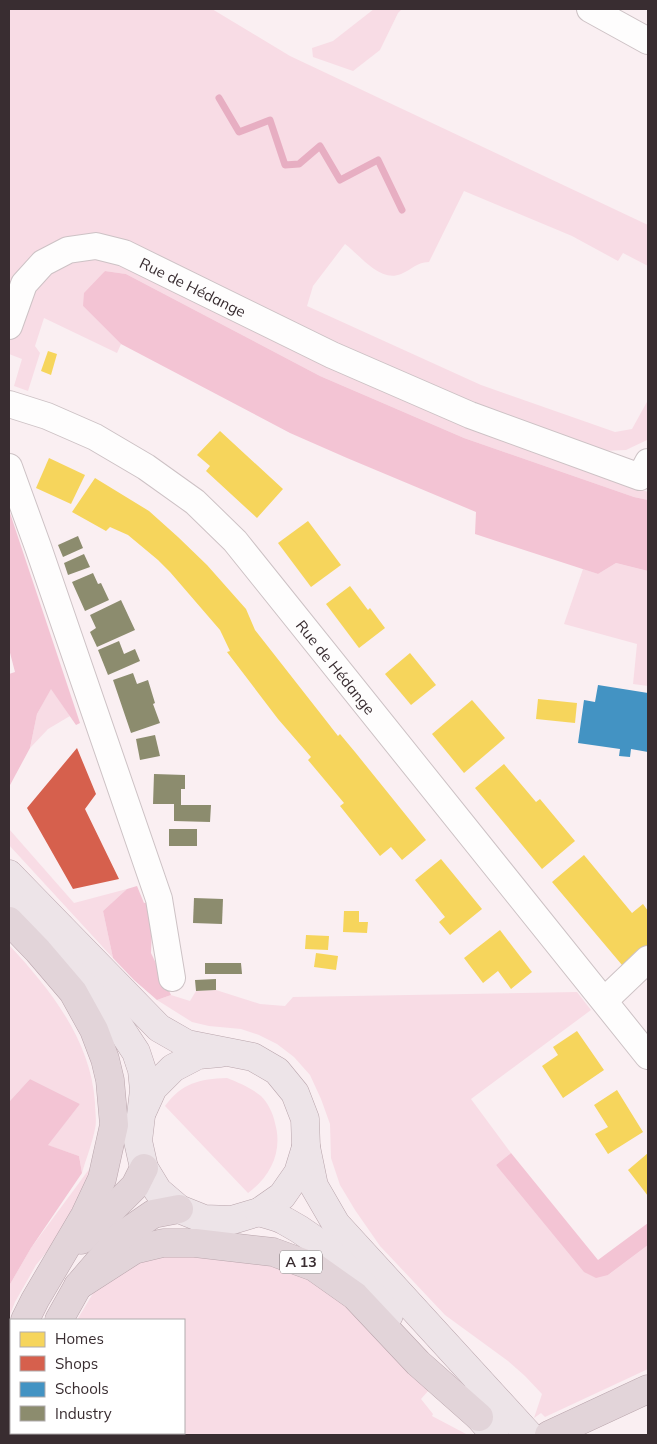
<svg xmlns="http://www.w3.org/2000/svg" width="657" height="1444" font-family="Mulish,sans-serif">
	<rect width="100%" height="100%" fill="#faeff2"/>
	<g fill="#f8dce5">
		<path d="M9 9H212L290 56 648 225V266L623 253 618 261 572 236 464 191 429 262C415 263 413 269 401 274 380 283 360 255 345 244L313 286 307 306 481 385 615 432 632 429 648 400V438L647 440 626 450 603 451 634 487 648 492V500L634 497 464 438 320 376 126 274 105 271 83 306 121 344 117 353 44 318 35 346 40 353 28 391 14 386 22 359 9 354Z"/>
		<path d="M374 9H402L398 13 380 50 353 71 313 57 312 48 333 41Z"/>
		<path d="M616 563 648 571V686L633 684 637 644 564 624 583 569 598 574Z"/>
		<path d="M51 688 70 716 48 729 30 748 37 714Z"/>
		<path d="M9 829 74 903 127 889 103 911 113 958 9 845Z"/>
		<path d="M9 945C50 989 91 1040 95 1103 95 1111 97 1121 95 1129 92 1144 86 1159 82 1173L79 1156 47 1145 80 1104 30 1079 9 1102Z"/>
		<path d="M216 990 260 1004 285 1006 293 997 577 992 591 1010 471 1099 511 1153 496 1165 608 1275 648 1245V1369L545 1417 541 1413 534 1418 542 1394 525 1376 508 1361 445 1315 380 1246 355 1210 340 1185 331 1158 330 1124 321 1099 310 1075 294 1057 277 1044 259 1035 241 1029 209 1026 192 1022 157 1000 171 995 190 1001 196 991Z"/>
		<path d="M227 1078C239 1083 250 1087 261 1096 268 1103 273 1113 275 1123 283 1151 271 1176 248 1193L165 1106C182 1083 199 1079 227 1078Z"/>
		<path d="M97 1150 94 1173 53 1244 36 1265 15 1302 9 1317V1286L31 1248 90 1168Z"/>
		<path d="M164 1253 271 1260 329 1285 429 1390 421 1399 433 1414 432 1416 468 1435H67L66 1433H184V1320H77L95 1290 118 1269Z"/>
	</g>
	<g fill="#f3c4d4">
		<path d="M105 271 126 274 320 376 464 438 634 497 648 500V571L616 563 598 574 475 534 476 512 347 458 290 433 121 344 83 306 84 293Z"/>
		<path d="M9 510 80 723 76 725 51 689 37 714 30 748 9 787V674L15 672 9 649Z"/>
		<path d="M137 886 144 903 153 901 151 953 171 995 157 1000 134 980 113 958 103 911 127 889Z"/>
		<path d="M30 1079 80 1104 48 1145 79 1156 82 1173 31 1248 9 1286V1102Z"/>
		<path d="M511 1153 598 1260 648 1223V1245L608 1275 596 1278 584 1272 496 1165Z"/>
	</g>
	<g fill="#f6d55c">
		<path d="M48 351 57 354 51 375 41 371Z"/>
		<path d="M220 431 283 489 257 518 206 471 210 466 197 455Z"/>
		<path d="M49 458 85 475 71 504 36 488Z"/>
		<path d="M95 478 149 511 178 537 207 565 246 609 255 630 324 718 338 736 340 734 355 752 426 840 402 860 391 847 380 856 340 806 344 803 308 760 311 757 278 719 227 652 230 651 220 630 170 572 158 560 128 535 110 527 106 531 72 512Z"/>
		<path d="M308 521 341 565 311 587 278 543Z"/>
		<path d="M350 586 368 610 370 608 385 628 359 648 326 604Z"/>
		<path d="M410 653 436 685 411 705 385 674Z"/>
		<path d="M538 699 577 703 575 723 536 719Z"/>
		<path d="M472 700 505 738 464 773 432 734Z"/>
		<path d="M504 764 536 802 540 799 575 841 542 869 475 788Z"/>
		<path d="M584 855 632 913 643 904 648 911V944L622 965 552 882Z"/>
		<path d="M441 859 482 909 450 935 439 922 445 917 415 880Z"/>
		<path d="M344 911H359V922H368L367 933 343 932Z"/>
		<path d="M500 930 532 972 511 989 498 971 483 983 464 958Z"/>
		<path d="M306 935 329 936 328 950 305 949Z"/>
		<path d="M316 953 338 956 336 970 314 967Z"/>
		<path d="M577 1031 604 1070 563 1098 542 1066 558 1055 553 1047Z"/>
		<path d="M617 1090 643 1132 608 1154 595 1134 608 1127 594 1105Z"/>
		<path d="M648 1153V1196L628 1170Z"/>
	</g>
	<path fill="#d6604d" d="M77 748 96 794 85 809 119 879 73 889 27 808Z"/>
	<path fill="#4393c3" d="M598 685 648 693V752L631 749 630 757 619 756 620 749 578 743 584 700 595 702Z"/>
	<g fill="#8c8c6e">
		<path d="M78 536 83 548 63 557 58 545Z"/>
		<path d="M84 554 90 567 68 575 64 563Z"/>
		<path d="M93 573 98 584 101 583 109 600 85 611 72 582Z"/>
		<path d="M121 600 135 630 97 647 90 632 96 628 90 615Z"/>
		<path d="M119 641 124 654 135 649 140 661 108 675 98 650Z"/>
		<path d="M133 673 137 684 148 680 155 703 153 704 160 723 131 733 113 680Z"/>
		<path d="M155 735 160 756 140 760 136 739Z"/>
		<path d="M154 774 185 775V789H181V805H211L210 822 174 821V804H153Z"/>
		<rect x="169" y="829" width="28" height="17"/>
		<path d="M194 898 223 899 222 924 193 923Z"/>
		<path d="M205 963H241L242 974H205Z"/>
		<path d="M216 979V990L196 991 195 980Z"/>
	</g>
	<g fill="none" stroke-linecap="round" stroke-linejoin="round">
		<path stroke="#e7aec2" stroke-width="7" d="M219 98 239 132 270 120 285 165 299 164 320 146 340 180 378 160 402 210"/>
		<defs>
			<g id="minor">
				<path d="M590 9 648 41"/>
				<path id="s1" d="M9 326 24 284 43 263 68 250 96 246 124 253 332 355 470 415 640 477 648 462"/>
				<path id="s2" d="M9 404 47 416 95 437 146 467 195 502 235 541 648 1056"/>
				<path d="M9 467 38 547 159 899 172 978"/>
				<path d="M605 1000 648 959"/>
			</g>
			<g id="major">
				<path d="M9 874 159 1028 187 1044 253 1057 277 1071 295 1093 305 1119 306 1147 314 1186 336 1224 529 1435"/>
				<path d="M9 903 117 1023 136 1052 142 1070 144 1090 138 1141 144 1168 158 1191 179 1209 204 1219 232 1220 259 1212 282 1196 298 1173 306 1147"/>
				<path d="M143 1110 153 1088 173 1068 198 1055 220 1053"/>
				<path d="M259 1212C268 1215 278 1217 285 1221 327 1243 359 1279 389 1315"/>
				<path d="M464 1400 495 1435"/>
			</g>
			<g id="highway">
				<path d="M9 921 38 951 73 992 94 1030 105 1059 110 1080 114 1125 102 1179 85 1215 35 1300 25 1320"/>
				<path d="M81 1240 135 1186 144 1168"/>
				<path d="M78 1286 134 1250 163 1243H195L273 1252 314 1267 355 1296 418 1363 479 1417"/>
				<path d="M59 1320 78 1286 121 1236 153 1214 179 1209"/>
				<path d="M9 1369 11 1359"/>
				<path d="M50 1433V1435"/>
				<path d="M549 1435 648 1389"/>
			</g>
		</defs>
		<use href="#minor" stroke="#cdc2c5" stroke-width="28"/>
		<use href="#major" stroke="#b9a5ac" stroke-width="29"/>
		<use href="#highway" stroke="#b9a5ac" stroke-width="29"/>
		<use href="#minor" stroke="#fefdfd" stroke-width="26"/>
		<use href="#major" stroke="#ede4e8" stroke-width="28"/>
		<use href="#highway" stroke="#e2d4d9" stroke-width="28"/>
	</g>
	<g text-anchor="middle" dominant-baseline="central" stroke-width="5" stroke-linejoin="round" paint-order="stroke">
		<rect fill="#fff" stroke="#746c6f" stroke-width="1" x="280" y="1250.5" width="42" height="23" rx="4"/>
		<g font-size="14" font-weight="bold" fill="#392d31">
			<text x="301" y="1262">A 13</text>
		</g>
		<g font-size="15" fill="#392d31" stroke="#fff">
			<text stroke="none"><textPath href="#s1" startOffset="235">Rue de Hédange</textPath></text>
			<text stroke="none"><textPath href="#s2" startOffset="429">Rue de Hédange</textPath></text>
		</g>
	</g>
	<rect width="657" height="1444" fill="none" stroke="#392d31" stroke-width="20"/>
	<rect x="10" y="1319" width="175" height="115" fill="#ffffff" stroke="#b0abad"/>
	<rect x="20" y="1332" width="25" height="15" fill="#f6d55c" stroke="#b0abad"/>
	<text x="55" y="1344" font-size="15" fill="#392d31">Homes</text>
	<rect x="20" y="1356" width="25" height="15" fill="#d6604d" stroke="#b0abad"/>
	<text x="55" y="1369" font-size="15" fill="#392d31">Shops</text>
	<rect x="20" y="1382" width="25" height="15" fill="#4393c3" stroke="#b0abad"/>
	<text x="55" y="1394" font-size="15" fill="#392d31">Schools</text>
	<rect x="20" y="1406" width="25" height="15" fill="#8c8c6e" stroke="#b0abad"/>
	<text x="55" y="1419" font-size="15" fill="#392d31">Industry</text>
</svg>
